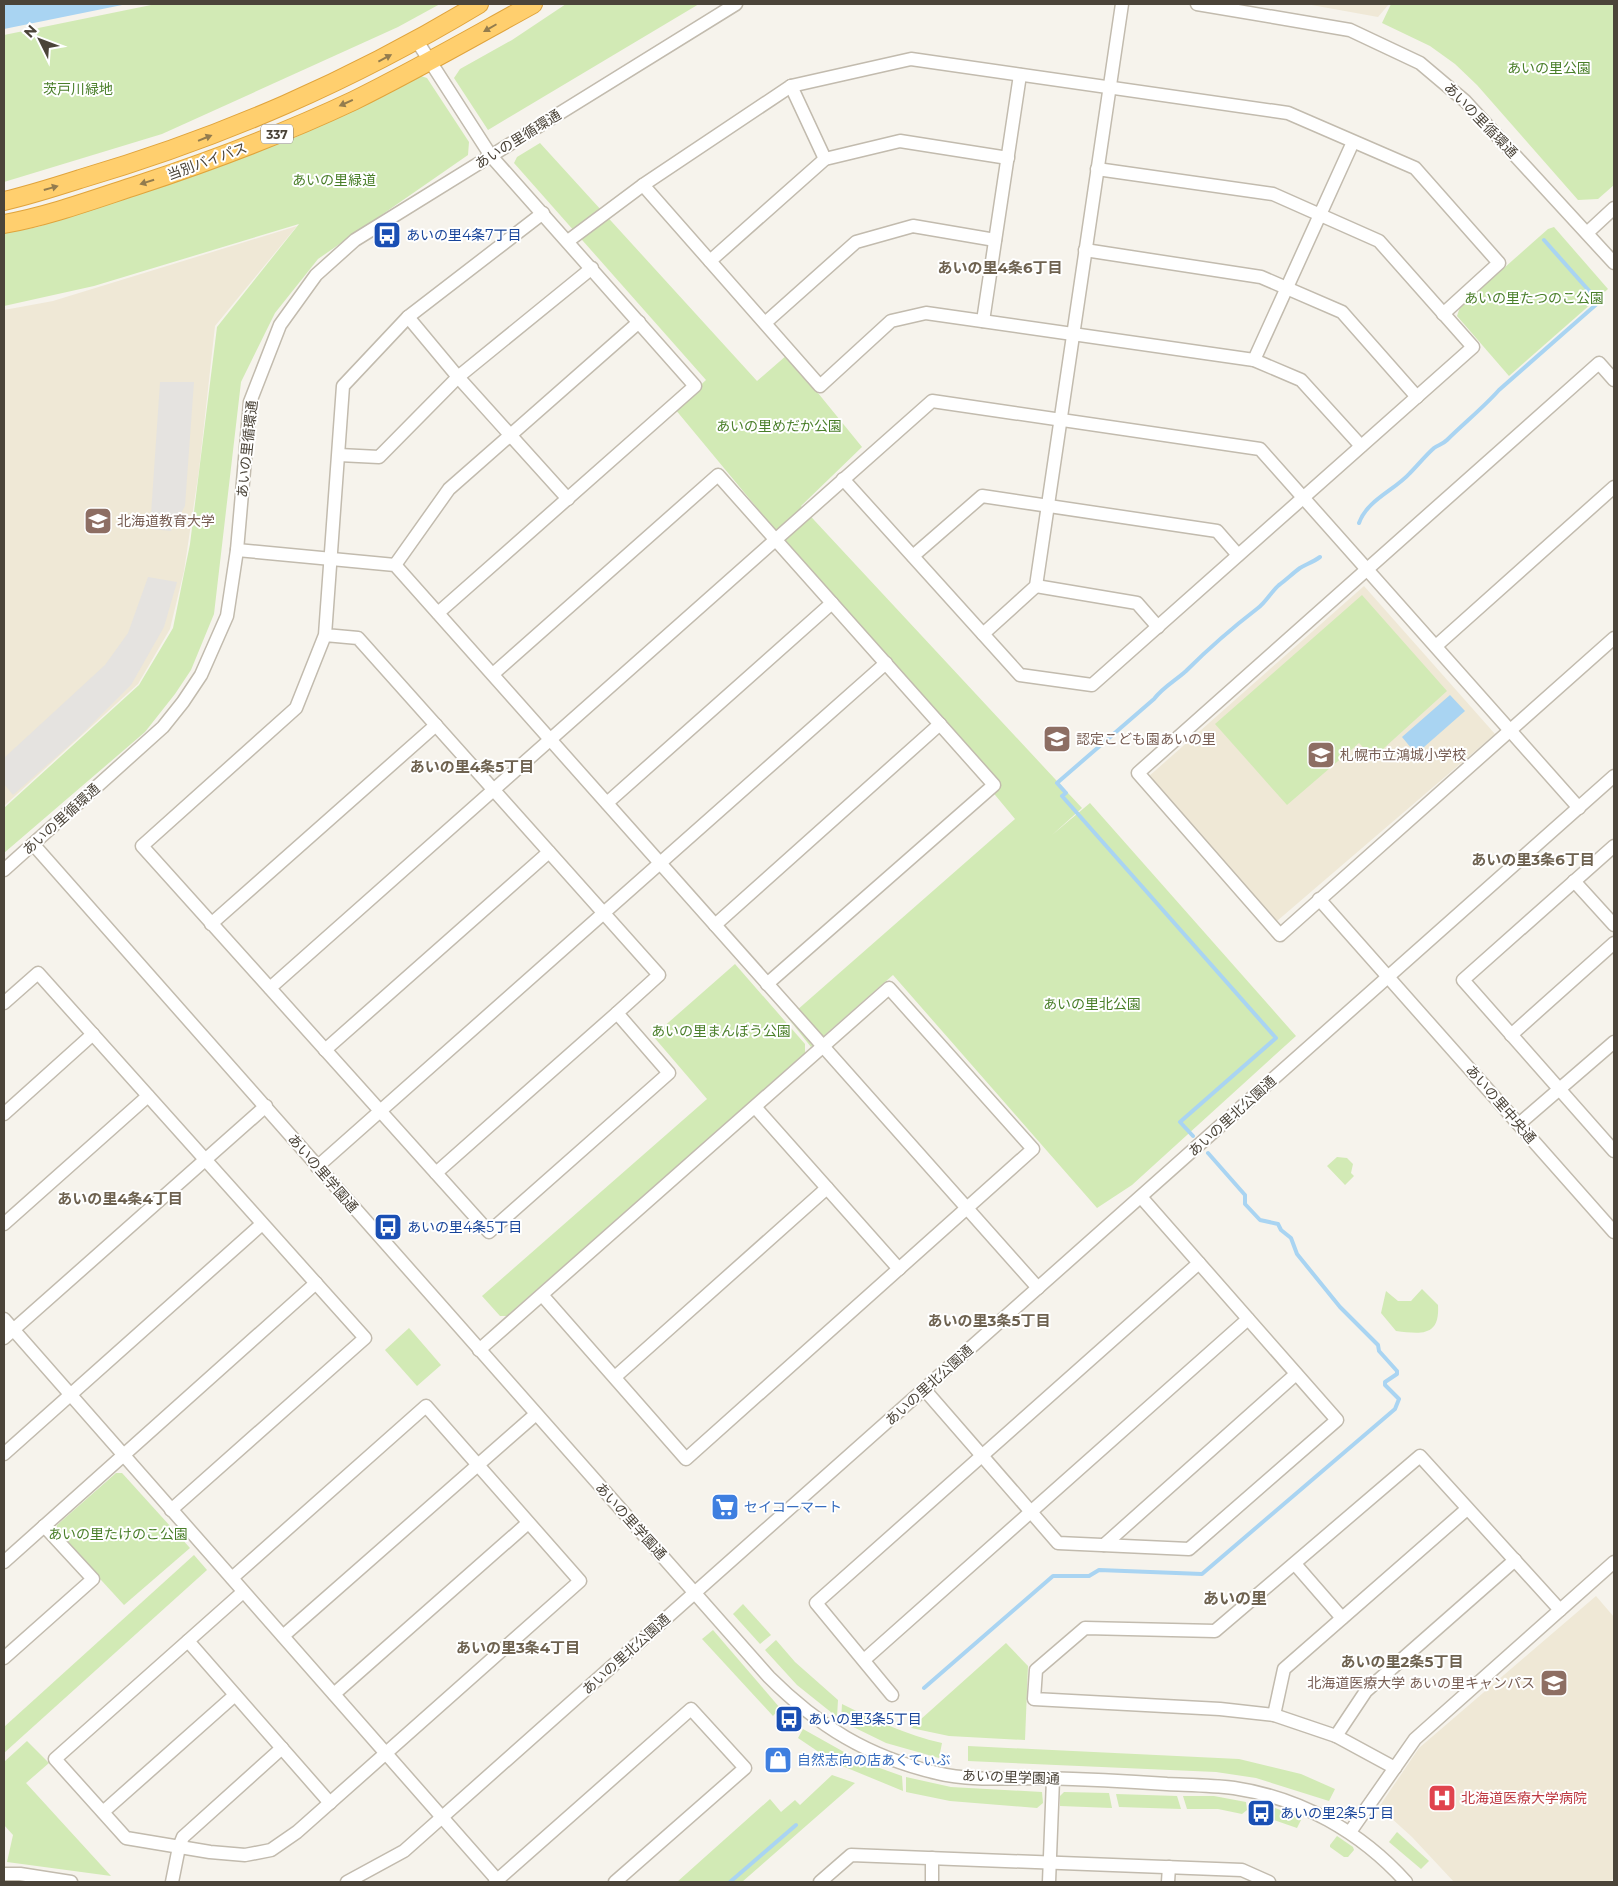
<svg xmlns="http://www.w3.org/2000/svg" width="1618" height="1886" font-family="Montserrat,'Noto Sans JP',sans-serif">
	<rect width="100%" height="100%" fill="#f6f3ec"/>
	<g fill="#efe8d6">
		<path d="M1306 4H1389L1378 17Z"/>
		<path d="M297 226 215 326 199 470 184 571 170 629 138 684 4 806V310L53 301Z"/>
		<path d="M1364 586 1495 734 1277 921 1148 777Z"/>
		<path d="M1596 1596 1614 1617V1878L1609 1882H1454L1412 1837 1379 1807 1419 1748Z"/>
	</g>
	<g fill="#d2eab5">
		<path d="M156 4H440L398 27 162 134 4 182V35Z"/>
		<path d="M566 4H699L488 130 454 78 460 69 512 40Z"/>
		<path d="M1391 4H1614V185L1598 199 1578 200 1477 85 1455 64 1430 46 1382 23Z"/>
		<path d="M421 76 427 78 469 142 468 155 318 259 275 313 241 382 214 614 191 670 175 694 145 732 4 853V808L139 685 173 628 190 544 217 327 299 224 94 286 4 306V233L38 227 292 139Z"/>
		<path d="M540 143 757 381 787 355 862 447 801 506 1082 808 1052 835 1090 803 1296 1036 1132 1185 1097 1208 893 975 811 1047 788 1018 1015 819 675 409 706 380 514 163 517 157Z"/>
		<path d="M1554 227 1608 289 1509 376 1457 316 1460 307 1548 229Z"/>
		<path d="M1362 595 1447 691 1373 758 1359 743 1287 805 1215 724Z"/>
		<path d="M735 964 805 1044V1053L507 1316H500L482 1296 707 1099 653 1036Z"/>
		<path d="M1337 1157 1347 1158 1353 1164 1351 1173 1354 1176 1345 1185 1327 1166Z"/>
		<path d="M1422 1289 1438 1305C1440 1337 1421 1334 1396 1331L1381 1313 1386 1291 1398 1301H1411Z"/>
		<path d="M409 1328 441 1365 417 1386 385 1350Z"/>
		<path d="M116 1473H122L190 1548 124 1605 56 1531 57 1525Z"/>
		<path d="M194 1555 207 1570 4 1753V1727Z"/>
		<path d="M743 1604 771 1635 760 1644 733 1614Z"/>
		<path d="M713 1630 780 1708 773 1716 702 1639Z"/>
		<path d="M776 1640 795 1662 838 1700 837 1717 797 1685 765 1650Z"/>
		<path d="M1006 1643 1028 1666 1025 1740 949 1736 911 1728Z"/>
		<path d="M842 1704C875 1720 906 1735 942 1743L939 1758 886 1743 841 1721Z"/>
		<path d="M803 1729 860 1761 902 1776 903 1791 835 1763 798 1738Z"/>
		<path d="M27 1741 49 1763 26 1783 111 1876 7 1862 13 1835 4 1825V1762Z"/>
		<path d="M968 1746 1239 1759 1301 1774 1335 1789 1329 1801 1256 1778 1216 1772 968 1761Z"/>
		<path d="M832 1775 855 1783 742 1882H677L770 1799 781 1812 795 1800 800 1805Z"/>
		<path d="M906 1777 951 1787 1042 1792 1043 1803 1037 1808 950 1801 906 1792Z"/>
		<path d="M1064 1792 1109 1793 1112 1808 1060 1806V1796Z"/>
		<path d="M1116 1794 1177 1796 1181 1809 1119 1807Z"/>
		<path d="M1183 1796H1214L1246 1802 1247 1810 1242 1814 1218 1809H1187Z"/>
		<path d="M1275 1808 1299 1817 1301 1820 1297 1828 1271 1819Z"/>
		<path d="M1397 1832 1429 1861 1421 1869 1389 1842Z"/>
		<path d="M1337 1836 1353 1847 1354 1850 1348 1857H1344L1330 1847V1845Z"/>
	</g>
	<g fill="#e5e3e0">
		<path d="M160 382H194L185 506 171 531 150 529Z"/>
		<path d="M148 577 177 582 164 627 131 685 82 734 13 795 4 784V758L105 665 128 633Z"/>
	</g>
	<g fill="#a9d4f2">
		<path d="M4 4H127L4 29Z"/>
		<path d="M1450 695 1465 711 1416 754 1402 737Z"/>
	</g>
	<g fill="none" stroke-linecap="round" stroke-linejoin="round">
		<g stroke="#a9d4f2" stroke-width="4">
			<path d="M1359 523C1367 500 1395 490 1410 473 1418 465 1425 456 1434 448 1438 445 1443 444 1447 440 1464 423 1483 408 1499 390L1599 302 1544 240"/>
			<path d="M1193 1136 1180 1122 1276 1038 1062 796 1066 793 1057 783 1154 699C1163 687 1175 681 1186 671 1209 648 1232 628 1258 608 1266 602 1271 592 1279 585 1286 580 1293 573 1300 568 1307 564 1313 562 1320 557"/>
			<path d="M924 1688 1053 1576H1089L1099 1570 1202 1574 1395 1409 1399 1399 1385 1385V1382L1397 1374V1371L1379 1351 1378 1345 1340 1307 1297 1254 1291 1238 1281 1230 1278 1224 1260 1220 1245 1204V1195L1208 1153"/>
			<path d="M730 1882 796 1825"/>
		</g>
		<defs>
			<g id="minor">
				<path d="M1197 4 1350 30 1420 63 1465 101 1614 263"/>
				<path d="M417 41 491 156 695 386 438 613"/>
				<path d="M791 86 825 159"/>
				<path d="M643 185 820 386 891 321 926 313 1254 360 1301 380 1361 446"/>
				<path d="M1587 233 1614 208"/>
				<path d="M568 241 643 185 791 86 911 59 1288 113 1415 168 1499 263 1443 314"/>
				<path d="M1085 250 1261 277 1342 312 1417 397"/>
				<path d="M710 261 825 159 900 141 1008 158"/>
				<path d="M408 317 458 377 568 499"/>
				<path d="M983 321 1020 75"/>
				<path d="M765 323 856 242 913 226 995 240"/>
				<path d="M1254 360 1353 142"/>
				<path d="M1614 380 1599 363 1138 773 1280 935 1614 638"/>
				<path d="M339 455 379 457 458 377 592 268"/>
				<path d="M843 479 1020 675 1092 685 1473 347 1379 241 1273 194 1097 169"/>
				<path d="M237 550 395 565 1038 1288"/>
				<path d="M913 556 982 496 1217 531 1238 555"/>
				<path d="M395 565 449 489 639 322"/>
				<path d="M1036 586 1137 603 1158 627"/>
				<path d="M983 634 1036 586 1122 4"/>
				<path d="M325 635 358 638 659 975 617 1013 669 1073 489 1232 142 846 296 708 325 635 343 386 408 317 543 213"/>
				<path d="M1436 646 1614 487"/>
				<path d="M493 674 718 475 994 785 767 984"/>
				<path d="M607 803 832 603"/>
				<path d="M33 844 769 1677C818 1726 868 1757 937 1773 967 1781 1011 1778 1042 1778 1084 1779 1125 1781 1167 1784 1189 1785 1212 1785 1234 1788 1301 1798 1361 1832 1406 1882"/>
				<path d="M1614 846 1463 980 1614 1151"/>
				<path d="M4 870 163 727 183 702 201 675 227 616 237 550 250 402 280 325 316 275 355 240 736 4"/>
				<path d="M1574 881 1614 925"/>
				<path d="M1319 899 1614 1232"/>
				<path d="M211 924 436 725"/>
				<path d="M715 925 940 724"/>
				<path d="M270 988 932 401 1260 449 1579 808"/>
				<path d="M4 1003 38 973 365 1338 171 1510"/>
				<path d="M1511 1035 1614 943"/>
				<path d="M325 1050 549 852"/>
				<path d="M755 1107 899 1269"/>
				<path d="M4 1114 93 1034"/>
				<path d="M1519 1124 1614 1042"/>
				<path d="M317 1167 886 663"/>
				<path d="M436 1173 617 1013"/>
				<path d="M4 1224 148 1096"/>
				<path d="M4 1319 499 1882"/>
				<path d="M4 1338 266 1106"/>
				<path d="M479 1350 889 988 1033 1149 686 1459 542 1295"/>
				<path d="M615 1377 827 1188"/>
				<path d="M924 1389 1058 1543 1189 1549 1337 1420 1141 1197"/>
				<path d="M4 1454 262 1224"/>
				<path d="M1104 1545 1296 1374"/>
				<path d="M4 1562 316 1283"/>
				<path d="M1295 1564 1342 1618"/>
				<path d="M232 1578 426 1406 580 1581 297 1832 271 1850 245 1855 210 1852 126 1838 55 1759 243 1592"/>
				<path d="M283 1636 536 1414"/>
				<path d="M188 1641 330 1803"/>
				<path d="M4 1658 93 1579 44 1526"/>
				<path d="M864 1660 1248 1319"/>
				<path d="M334 1694 528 1523"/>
				<path d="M892 1695 816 1603 1199 1263"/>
				<path d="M1274 1715 1284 1669 1467 1509"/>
				<path d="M1336 1736 1366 1691 1515 1560"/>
				<path d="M1395 1768 1336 1736 1274 1715 1220 1709 1034 1699 1036 1670 1085 1628 1215 1631 1420 1456 1560 1610"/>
				<path d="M103 1812 235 1695"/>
				<path d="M1350 1832 1415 1739 1614 1562"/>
				<path d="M932 1858V1882"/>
				<path d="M4 1874H20L71 1882"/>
				<path d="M172 1882 179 1847 183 1837 282 1748"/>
				<path d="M347 1882 404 1851 1614 776"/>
				<path d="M495 1882 691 1709 745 1768 615 1882"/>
				<path d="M820 1882 851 1855 1242 1870 1269 1882"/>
				<path d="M1049 1882 1053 1779"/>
				<path d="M1168 1882 1169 1867"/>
			</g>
			<g id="highway">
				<path d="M4 201C30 195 55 187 80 179 223 137 351 81 479 4"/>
				<path d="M4 224C49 216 95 199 138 185 211 161 283 134 353 101 414 71 473 37 533 4"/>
			</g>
		</defs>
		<use href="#minor" stroke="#c2bbae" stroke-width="15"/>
		<use href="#highway" stroke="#e0a43c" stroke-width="20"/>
		<use href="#minor" stroke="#fff" stroke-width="12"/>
		<use href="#highway" stroke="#ffcf6e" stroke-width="18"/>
	</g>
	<defs><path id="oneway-solid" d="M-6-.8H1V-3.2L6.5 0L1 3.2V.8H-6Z" transform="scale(1.25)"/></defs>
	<g fill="#937c4e">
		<use href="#oneway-solid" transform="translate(490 28) rotate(150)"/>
		<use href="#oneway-solid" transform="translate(385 58) rotate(-28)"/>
		<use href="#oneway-solid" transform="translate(346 103) rotate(156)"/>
		<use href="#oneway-solid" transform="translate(205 138) rotate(-22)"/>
		<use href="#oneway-solid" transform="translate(147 182) rotate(162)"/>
		<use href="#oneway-solid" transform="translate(51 188) rotate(-16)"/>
	</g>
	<defs>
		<symbol id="bus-square" viewBox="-11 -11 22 22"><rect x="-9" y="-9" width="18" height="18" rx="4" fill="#1a4fb4" stroke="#fff"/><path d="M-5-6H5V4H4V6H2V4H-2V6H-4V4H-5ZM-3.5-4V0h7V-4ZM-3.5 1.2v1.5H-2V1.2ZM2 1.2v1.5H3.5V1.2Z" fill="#fff"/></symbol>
		<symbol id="university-square" viewBox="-11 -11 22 22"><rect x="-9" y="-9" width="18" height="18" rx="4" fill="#8d6e63" stroke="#fff"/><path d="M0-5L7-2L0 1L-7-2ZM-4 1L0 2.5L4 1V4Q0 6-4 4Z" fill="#fff"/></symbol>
		<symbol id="school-square" viewBox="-11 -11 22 22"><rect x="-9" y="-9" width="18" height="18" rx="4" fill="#8d6e63" stroke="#fff"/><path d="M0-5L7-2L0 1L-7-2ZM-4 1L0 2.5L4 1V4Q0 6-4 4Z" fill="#fff"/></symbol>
		<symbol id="supermarket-square" viewBox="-11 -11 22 22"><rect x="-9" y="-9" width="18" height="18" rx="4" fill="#3f7fe0" stroke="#fff"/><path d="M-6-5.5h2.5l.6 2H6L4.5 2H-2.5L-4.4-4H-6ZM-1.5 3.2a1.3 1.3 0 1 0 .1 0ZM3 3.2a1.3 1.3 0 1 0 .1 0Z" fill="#fff"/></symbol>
		<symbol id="shop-square" viewBox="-11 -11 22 22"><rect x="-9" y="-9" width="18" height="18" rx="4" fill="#3f7fe0" stroke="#fff"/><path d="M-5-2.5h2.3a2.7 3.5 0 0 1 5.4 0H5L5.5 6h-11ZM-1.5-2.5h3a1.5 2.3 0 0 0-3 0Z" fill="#fff"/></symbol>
		<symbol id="hospital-square" viewBox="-11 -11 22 22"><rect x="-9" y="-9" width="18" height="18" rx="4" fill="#e0444e" stroke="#fff"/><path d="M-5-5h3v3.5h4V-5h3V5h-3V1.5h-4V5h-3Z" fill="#fff"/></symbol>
	</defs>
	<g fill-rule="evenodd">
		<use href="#bus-square" x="371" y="219" width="32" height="32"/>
		<use href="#university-square" x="82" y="505" width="32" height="32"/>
		<use href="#school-square" x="1041" y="723" width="32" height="32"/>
		<use href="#school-square" x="1305" y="739" width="32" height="32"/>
		<use href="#bus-square" x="372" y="1211" width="32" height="32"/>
		<use href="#supermarket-square" x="709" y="1491" width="32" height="32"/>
		<use href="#university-square" x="1538" y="1667" width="32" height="32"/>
		<use href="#bus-square" x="773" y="1703" width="32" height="32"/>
		<use href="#shop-square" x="762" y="1744" width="32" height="32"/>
		<use href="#hospital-square" x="1426" y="1782" width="32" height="32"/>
		<use href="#bus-square" x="1245" y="1797" width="32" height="32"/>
	</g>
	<g text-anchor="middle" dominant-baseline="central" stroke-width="4" stroke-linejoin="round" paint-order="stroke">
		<rect fill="#fff" stroke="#817c74" stroke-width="1" x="261" y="124.5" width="32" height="19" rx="4"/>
		<g font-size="12" font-weight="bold" fill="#4b4439">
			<text x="277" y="134">337</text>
		</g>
		<g font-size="14" fill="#4a7f2a" stroke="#fff">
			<text x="1549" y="68">あいの里公園</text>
			<text x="78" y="89">茨戸川緑地</text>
			<text x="334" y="180">あいの里緑道</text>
			<text x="1534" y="298">あいの里たつのこ公園</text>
			<text x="779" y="426">あいの里めだか公園</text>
			<text x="1092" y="1004">あいの里北公園</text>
			<text x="721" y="1031">あいの里まんぼう公園</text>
			<text x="118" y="1534">あいの里たけのこ公園</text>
		</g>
		<g font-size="14" fill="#4b4439" stroke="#fff">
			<text transform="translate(1481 120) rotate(46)">あいの里循環通</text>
			<text transform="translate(518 139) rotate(-32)">あいの里循環通</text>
			<text transform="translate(207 161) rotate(-20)">当別バイパス</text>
			<text transform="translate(247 449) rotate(-84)">あいの里循環通</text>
			<text transform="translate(61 819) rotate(-42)">あいの里循環通</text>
			<text transform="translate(1501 1104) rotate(49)">あいの里中央通</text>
			<text transform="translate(1232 1116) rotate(-42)">あいの里北公園通</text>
			<text transform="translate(323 1173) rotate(49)">あいの里学園通</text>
			<text transform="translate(929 1385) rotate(-42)">あいの里北公園通</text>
			<text transform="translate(631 1521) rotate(48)">あいの里学園通</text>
			<text transform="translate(626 1654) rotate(-42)">あいの里北公園通</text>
			<text transform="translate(1011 1777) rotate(2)">あいの里学園通</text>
		</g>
		<g font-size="14" fill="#164399" stroke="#fff" text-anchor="start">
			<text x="406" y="235">あいの里4条7丁目</text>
			<text x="407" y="1227">あいの里4条5丁目</text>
			<text x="808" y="1719">あいの里3条5丁目</text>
			<text x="1280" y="1813">あいの里2条5丁目</text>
		</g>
		<g font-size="14" fill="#785e54" stroke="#fff" text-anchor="start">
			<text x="117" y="521">北海道教育大学</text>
			<text x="1076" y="739">認定こども園あいの里</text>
			<text x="1340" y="755">札幌市立鴻城小学校</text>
			<text x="1535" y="1683" text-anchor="end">北海道医療大学 あいの里キャンパス</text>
		</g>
		<g font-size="14" fill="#366cbe" stroke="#fff" text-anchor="start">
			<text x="744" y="1507">セイコーマート</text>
			<text x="797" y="1760">自然志向の店あくてぃぶ</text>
		</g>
		<g font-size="14" fill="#be3a42" stroke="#fff" text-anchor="start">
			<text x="1461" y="1798">北海道医療大学病院</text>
		</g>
		<g font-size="15" font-weight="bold" fill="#6e6250" stroke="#fff">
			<text x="1000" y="267">あいの里4条6丁目</text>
			<text x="472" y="766">あいの里4条5丁目</text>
			<text x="1533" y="859">あいの里3条6丁目</text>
			<text x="120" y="1198">あいの里4条4丁目</text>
			<text x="989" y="1320">あいの里3条5丁目</text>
			<text x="518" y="1647">あいの里3条4丁目</text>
			<text x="1402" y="1661">あいの里2条5丁目</text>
		</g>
		<g font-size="16" font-weight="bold" fill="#6e6250" stroke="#fff">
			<text x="1235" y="1598">あいの里</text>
		</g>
	</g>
	<rect width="1618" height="1886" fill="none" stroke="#4b4439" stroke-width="10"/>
	<g transform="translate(40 40) rotate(312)" stroke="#ffffff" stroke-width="4" paint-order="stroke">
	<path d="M0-4L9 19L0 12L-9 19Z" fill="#4b4439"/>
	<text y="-8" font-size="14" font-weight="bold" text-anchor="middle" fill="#4b4439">N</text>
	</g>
</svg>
